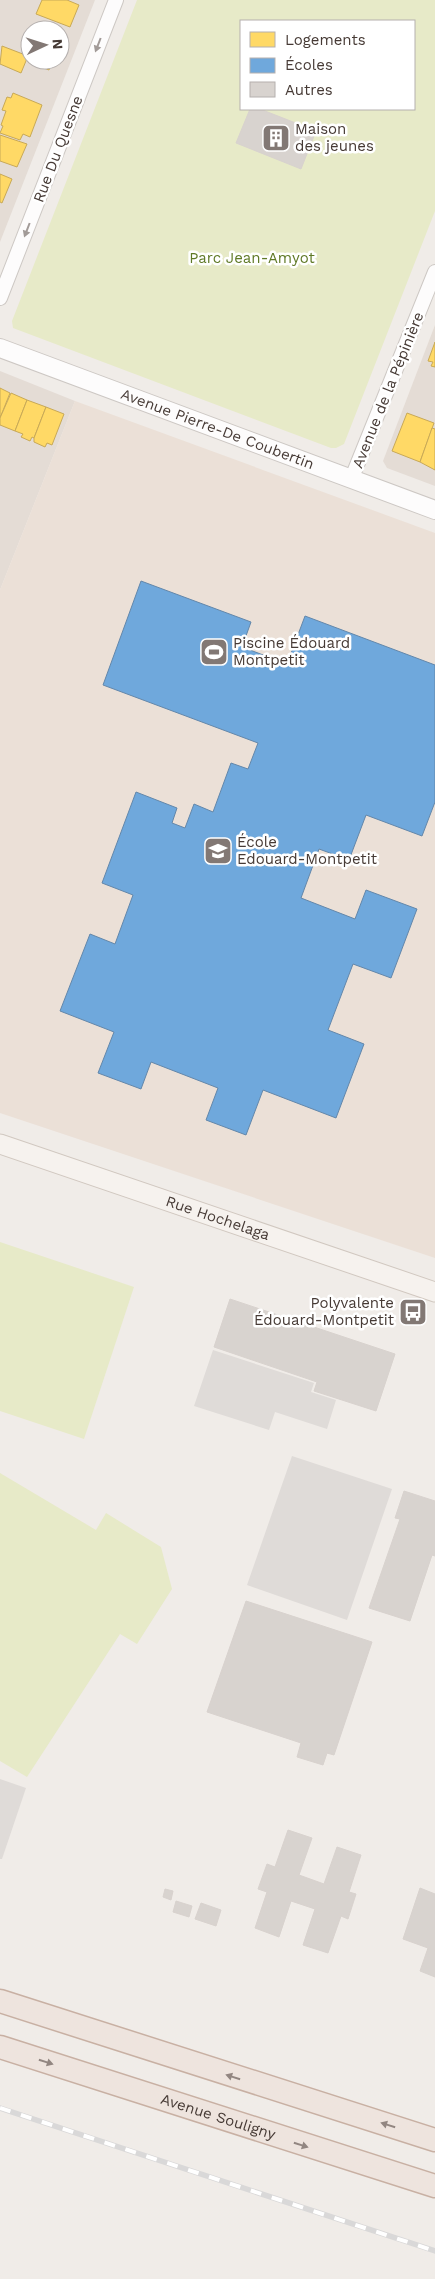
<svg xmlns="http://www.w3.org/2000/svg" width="435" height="2279" font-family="'Work Sans',sans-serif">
	<rect width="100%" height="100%" fill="#f0ece8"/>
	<g fill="#e4dcd5" fill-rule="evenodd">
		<path d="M0 0H95L0 242ZM30 30H60V60H30Z"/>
		<path d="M435 325V486L387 468 383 461Z"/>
		<path d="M0 371 75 401 0 590Z"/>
	</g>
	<path fill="#ebe0d7" d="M75 401 435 533V1258L0 1113V590Z"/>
	<g fill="#e7eac8" fill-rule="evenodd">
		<path d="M137 0H435V211L344 444 336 448H331L13 328 12 321ZM241 21H414V109H241Z"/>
		<path d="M0 1242 134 1287 84 1439 0 1411Z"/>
		<path d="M0 1473 96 1530 106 1513 161 1547 172 1589 137 1644 120 1634 27 1777 0 1761Z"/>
	</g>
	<g fill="#dfdbd8">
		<path d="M213 1350 314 1383 311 1392 336 1400 327 1429 275 1412 269 1430 194 1406Z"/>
		<path d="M292 1456 392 1489 347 1620 247 1585Z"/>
		<path d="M0 1779 26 1788 2 1859H0Z"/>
	</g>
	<g fill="#ffd966" stroke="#c8a957">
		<path d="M42 0H67L79 5 70 27 36 14Z"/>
		<path d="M60 39 67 41 60 58Z"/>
		<path d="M2 46 28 56 21 73 0 64Z"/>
		<path d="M30 56V60H59L58 63 52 61 49 70 28 62Z"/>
		<path d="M13 93 42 105 30 137 23 134 20 140 0 133 3 126 1 125 6 111 2 110 7 97 11 98Z"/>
		<path d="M0 135 27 144 17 167 0 161Z"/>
		<path d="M0 174 12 179 2 203 0 202Z"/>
		<path d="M435 342V367L431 366 433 362 428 361Z"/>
		<path d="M0 388 10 393 0 418Z"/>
		<path d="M11 393 27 400 15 431 0 425V418Z"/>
		<path d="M27 400 46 407 34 438 32 437 30 441 21 437 23 434 15 431Z"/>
		<path d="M46 407 64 414 52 445 47 443 45 447 34 442V438Z"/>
		<path d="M407 413 434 423 420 462 392 451Z"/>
		<path d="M432 428 435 429V470L420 462Z"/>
	</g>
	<path fill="#6fa8dc" stroke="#6387aa" d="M141 581 251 622 242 647 287 664 305 616 435 665V802L422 836 366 815 349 860 319 849 301 898 355 919 366 890 417 909 391 978 353 964 328 1030 364 1044 336 1118 263 1090 246 1135 206 1120 218 1088 151 1062 141 1089 98 1073 114 1032 60 1011 90 934 115 944 133 895 102 883 136 792 177 808 172 823 185 828 194 804 213 812 231 763 248 769 258 743 103 685Z"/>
	<g fill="#d8d3cf" stroke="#d8d2ce">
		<path d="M250 109H260L316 131 301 169 236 143Z"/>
		<path d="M230 1299 395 1354 376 1411 314 1391 317 1382 214 1347Z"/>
		<path d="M404 1491 435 1501V1556L432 1555 410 1621 369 1608 400 1519 395 1518Z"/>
		<path d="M246 1601 372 1642 334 1755 327 1753 323 1765 297 1757 301 1743 207 1712Z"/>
		<path d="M288 1830 312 1838 299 1875 324 1884 337 1847 361 1855 349 1892 356 1894 348 1919 341 1916 328 1953 303 1945 315 1909 291 1901 279 1937 255 1928 267 1892 258 1889 267 1864 275 1867Z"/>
		<path d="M420 1888 435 1894V1977L420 1971 428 1948 403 1939Z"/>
		<path d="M165 1889 173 1891 171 1900 163 1897Z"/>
		<path d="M176 1901 192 1906 189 1917 173 1912Z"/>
		<path d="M201 1903 221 1910 216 1926 195 1919Z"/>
	</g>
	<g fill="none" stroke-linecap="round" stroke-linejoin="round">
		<defs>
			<g id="minor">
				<path d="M0 298 116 0"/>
				<path d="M351 480 435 272"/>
			</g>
			<g id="tertiary">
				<path id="s1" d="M0 348 435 510"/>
			</g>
			<g id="secondary">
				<path id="s2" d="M0 1144 435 1292"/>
			</g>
			<g id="trunk">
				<path d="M0 2001 435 2140"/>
				<path id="s3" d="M0 2047 435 2186"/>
			</g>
		</defs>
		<use href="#minor" stroke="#cdc8c4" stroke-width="16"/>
		<use href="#tertiary" stroke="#cdc8c4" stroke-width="20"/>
		<use href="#secondary" stroke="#d1c8c0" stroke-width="21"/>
		<use href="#trunk" stroke="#c8b0a3" stroke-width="25"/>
		<use href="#minor" stroke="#fdfcfc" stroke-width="14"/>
		<use href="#tertiary" stroke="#fdfcfc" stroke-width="18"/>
		<use href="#secondary" stroke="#f6f2ee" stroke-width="19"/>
		<use href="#trunk" stroke="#eee4de" stroke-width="22"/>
		<defs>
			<path id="rail" d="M0 2108 435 2251"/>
		</defs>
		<use href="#rail" stroke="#d9d8d8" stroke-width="5.5"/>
		<use href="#rail" stroke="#fff" stroke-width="4" stroke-dasharray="11" stroke-linecap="butt"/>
	</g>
	<defs><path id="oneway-solid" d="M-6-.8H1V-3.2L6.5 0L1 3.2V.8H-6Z" transform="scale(1.25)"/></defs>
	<g fill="#a29b98">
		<use href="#oneway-solid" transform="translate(98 45) rotate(111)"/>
		<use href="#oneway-solid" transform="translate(27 230) rotate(111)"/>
	</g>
	<g fill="#928681">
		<use href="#oneway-solid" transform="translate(46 2062) rotate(18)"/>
		<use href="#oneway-solid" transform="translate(233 2077) rotate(-162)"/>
		<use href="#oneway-solid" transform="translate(388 2125) rotate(-163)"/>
		<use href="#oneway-solid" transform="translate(301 2145) rotate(18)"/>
	</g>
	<defs>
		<symbol id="building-square" viewBox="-11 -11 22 22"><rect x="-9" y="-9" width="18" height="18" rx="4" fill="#827874" stroke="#fff"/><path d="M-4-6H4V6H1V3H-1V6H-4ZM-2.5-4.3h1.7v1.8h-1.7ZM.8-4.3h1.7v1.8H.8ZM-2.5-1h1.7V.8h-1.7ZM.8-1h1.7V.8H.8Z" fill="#fff"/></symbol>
		<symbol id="stadium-square" viewBox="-11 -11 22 22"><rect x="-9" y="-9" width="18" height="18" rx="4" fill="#827874" stroke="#fff"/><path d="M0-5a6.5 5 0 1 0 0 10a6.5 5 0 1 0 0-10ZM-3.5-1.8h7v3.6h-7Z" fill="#fff"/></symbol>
		<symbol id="school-square" viewBox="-11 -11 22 22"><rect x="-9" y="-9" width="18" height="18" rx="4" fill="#827874" stroke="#fff"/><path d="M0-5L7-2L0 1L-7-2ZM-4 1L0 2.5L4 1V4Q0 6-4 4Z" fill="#fff"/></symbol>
		<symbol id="bus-square" viewBox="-11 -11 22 22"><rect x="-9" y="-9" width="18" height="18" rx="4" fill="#827874" stroke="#fff"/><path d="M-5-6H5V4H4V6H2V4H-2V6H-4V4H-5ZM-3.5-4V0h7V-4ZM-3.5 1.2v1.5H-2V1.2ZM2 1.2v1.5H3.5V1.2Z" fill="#fff"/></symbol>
	</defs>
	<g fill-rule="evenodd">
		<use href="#building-square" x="260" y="122" width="32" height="32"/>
		<use href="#stadium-square" x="198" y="636" width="32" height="32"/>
		<use href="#school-square" x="202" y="835" width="32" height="32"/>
		<use href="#bus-square" x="397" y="1296" width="32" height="32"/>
	</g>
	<g text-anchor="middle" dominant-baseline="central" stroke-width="5" stroke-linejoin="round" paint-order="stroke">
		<g font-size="15" fill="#463a35" stroke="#fff" text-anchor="start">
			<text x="295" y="129">Maison<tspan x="295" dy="17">des jeunes</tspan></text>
			<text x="233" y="643">Piscine Édouard<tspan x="233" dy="17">Montpetit</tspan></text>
			<text x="237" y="842">École<tspan x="237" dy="17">Edouard-Montpetit</tspan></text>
			<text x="394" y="1303" text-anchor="end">Polyvalente<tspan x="394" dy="17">Édouard-Montpetit</tspan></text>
		</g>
		<g font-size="15" fill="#463a35" stroke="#fff">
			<text transform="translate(58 149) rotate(-69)">Rue Du Quesne</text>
			<text transform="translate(388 390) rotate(-68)">Avenue de la Pépinière</text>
			<text stroke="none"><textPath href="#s1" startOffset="232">Avenue Pierre-De Coubertin</textPath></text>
			<text stroke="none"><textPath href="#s2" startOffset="230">Rue Hochelaga</textPath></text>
			<text stroke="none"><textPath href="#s3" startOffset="229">Avenue Souligny</textPath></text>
		</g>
		<g font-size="15" fill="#5f7926" stroke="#fff">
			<text x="252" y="258">Parc Jean-Amyot</text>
		</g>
	</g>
	<rect x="240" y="20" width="175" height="90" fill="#ffffff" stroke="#b5b0ae"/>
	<rect x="250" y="32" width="25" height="15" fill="#ffd966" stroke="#b5b0ae"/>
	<text x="285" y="45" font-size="15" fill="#463a35">Logements</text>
	<rect x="250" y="58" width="25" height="15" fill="#6fa8dc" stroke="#b5b0ae"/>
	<text x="285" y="70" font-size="15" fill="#463a35">Écoles</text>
	<rect x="250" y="82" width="25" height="15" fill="#d8d3cf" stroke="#b5b0ae"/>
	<text x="285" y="95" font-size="15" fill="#463a35">Autres</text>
	<g transform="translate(45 45) rotate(86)"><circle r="24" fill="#ffffff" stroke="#b5b0ae"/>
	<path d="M0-4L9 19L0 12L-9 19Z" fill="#827874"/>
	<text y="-8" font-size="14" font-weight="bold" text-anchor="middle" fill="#463a35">N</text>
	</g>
</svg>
